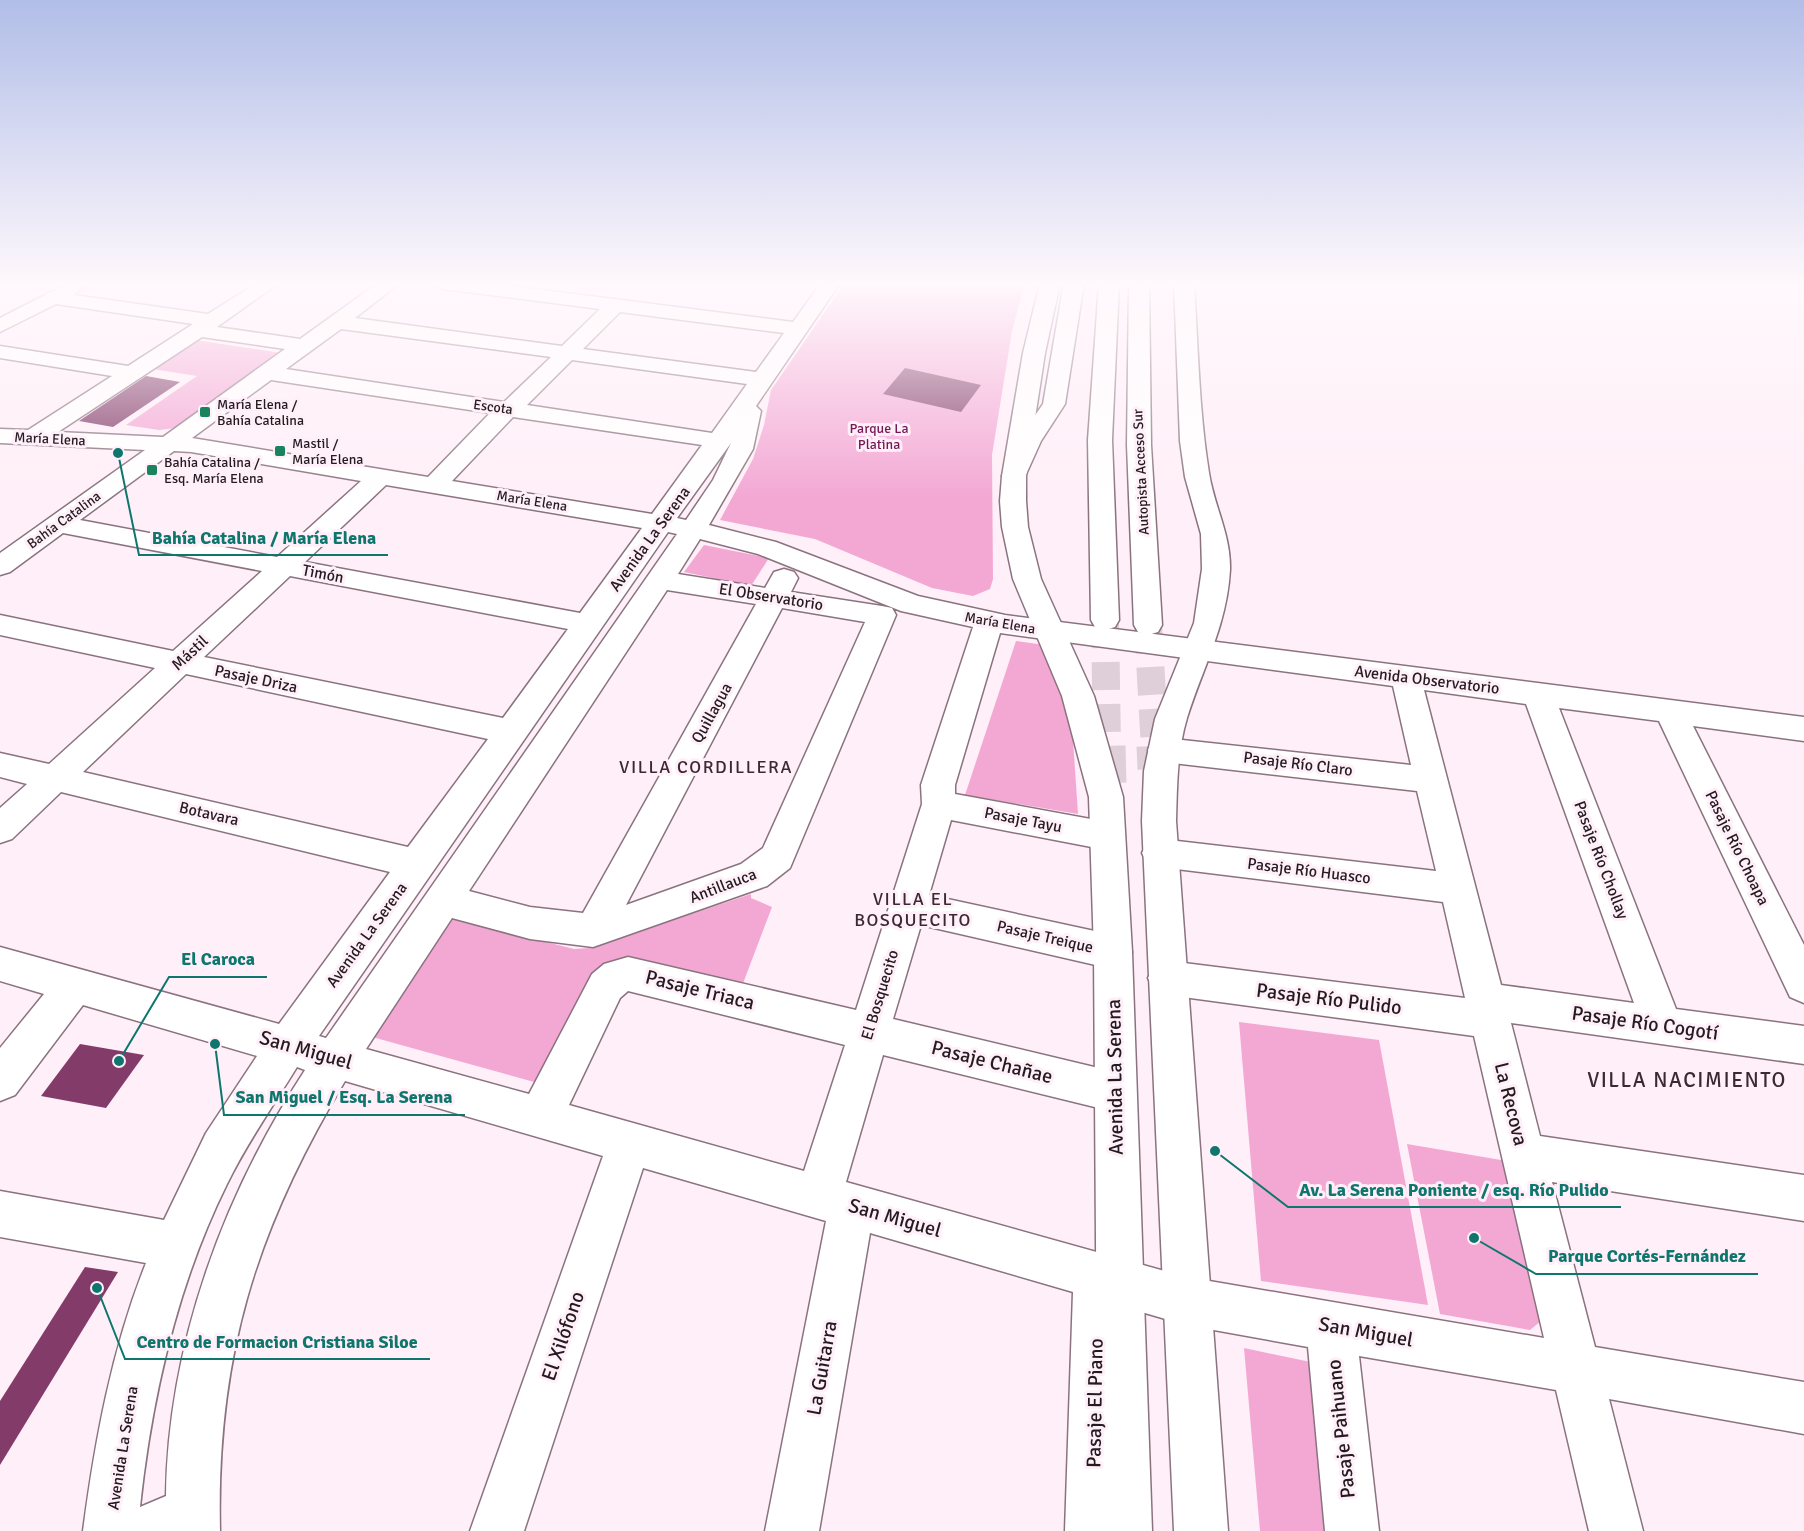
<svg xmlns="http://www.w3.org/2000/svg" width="1804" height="1531" font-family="Signika,sans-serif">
	<rect width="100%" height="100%" fill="#ffeff8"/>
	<g fill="#f3a8d4">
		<path d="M845 283H1025L1012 331 992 455 993 579 990 589 973 596 932 588 815 539 720 520 753 459 764 425 771 390Z"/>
		<path d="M196 340 281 353 176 428 159 430 126 425 197 376 152 369Z"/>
		<path d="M704 545 769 558 751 586 684 572Z"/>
		<path d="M1016 641 1045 645 1072 725 1078 814 965 795Z"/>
		<path d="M751 894V898L772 907 742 986 636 964 545 1085 365 1035 444 916 574 949 589 948Z"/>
		<path d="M1239 1022 1379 1040 1428 1305 1261 1281Z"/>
		<path d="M1407 1144 1507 1161 1541 1321 1530 1330 1440 1314Z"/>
		<path d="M1244 1348 1320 1364 1338 1531H1260Z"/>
	</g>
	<g fill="#833c69">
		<path d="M905 368 981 385 961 412 883 394Z"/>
		<path d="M146 376 180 382 113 427 79 421Z"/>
		<path d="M80 1044 144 1055 106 1108 41 1096Z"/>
		<path d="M85 1267 118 1272 0 1465V1401Z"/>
	</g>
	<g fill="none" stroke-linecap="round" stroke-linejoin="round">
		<g stroke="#decfd8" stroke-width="28" stroke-dasharray="28 14" stroke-linecap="butt">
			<path d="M1105 620 1107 748"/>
			<path d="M1148 625 1155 748"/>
		</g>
		<g stroke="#decfd8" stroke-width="37" stroke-dasharray="37 19" stroke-linecap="butt">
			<path d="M1107 746 1108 786"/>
			<path d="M1155 746 1156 769"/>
		</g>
		<defs>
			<path id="minor" d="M68 283 79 284 82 288 74 295 208 314 257 283H279L217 327 300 339 378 283H400L355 318 562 346 600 309 442 289 433 283H489L793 322 821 283H840L756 406 761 411 753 449 709 525 776 542 918 596 1005 615 1804 717V741L1693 726 1804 945V1003L1790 997 1659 721 1559 708 1676 1009 1804 1026V1064L1511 1023 1540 1136 1804 1175V1221L1552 1182 1595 1347 1804 1382V1434L1609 1399 1643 1531H1589L1556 1390 1359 1356 1379 1531H1325L1308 1347 1186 1325 1121 1306 1119 1531H1065L1073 1292 870 1233 819 1531H765L826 1221 643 1168 524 1531H470L603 1156 345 1081C256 1229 216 1357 220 1531H83C95 1440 112 1348 146 1263L0 1237V1191L164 1220 206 1133 257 1056 83 1005 15 1095 0 1101V1048L44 994 0 981V947L279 1024 390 872 61 792 12 839 0 843V808L27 784 0 777V753L49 764 155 668 0 635V615L173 651 262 571 63 533 10 572 0 575V553L145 450 0 443V429L28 430 112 376 0 358V346L128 366 193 324 56 304 0 332V318ZM620 312 784 333 756 372 583 349ZM341 329 551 357 504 402 286 369ZM202 337 285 349 163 437 58 432ZM572 360 747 384 712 433 527 405ZM271 380 490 413 428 477 192 438ZM513 417 702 445 652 514 452 481ZM731 443 713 480 686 520 677 518ZM174 451 191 452 361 481 277 557 80 520ZM386 485 642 528 580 613 305 562ZM668 532 677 534 326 1038 319 1036ZM700 539 758 554 901 611 973 627 921 785 922 804 856 1010 628 957 604 964 592 974 529 1094 366 1049 452 918 530 939 593 947 767 886 790 868 896 615 892 608 882 606 791 592 798 578 794 572 784 569 774 572 765 588 678 574ZM290 576 568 629 503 718 204 657ZM667 590 756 604 583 913 530 907 469 891ZM782 608 865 622 763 848 741 864 626 905ZM1000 633 1393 686 1411 765 1164 738 1152 741 1148 750 1152 759 1164 762 1417 791 1436 871 1160 839 1147 843 1142 853 1147 863 1160 867 1443 902 1465 998 1168 961 1154 966 1148 978 1154 990 1168 995 1474 1036 1544 1338 1186 1277 846 1182 883 1055 1115 1112 1130 1106 1136 1092 1130 1078 1115 1072 893 1019 921 925 1113 969 1127 964 1132 952 1127 940 1113 935 929 895 951 820 1107 850 1119 846 1125 836 1119 826 1107 822 955 794V785ZM186 674 488 739 408 847 83 772ZM1424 690 1526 704 1634 1003 1501 985ZM628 991 845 1045 804 1171 569 1105 620 998ZM297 1067 305 1070C223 1196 168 1345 166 1496L140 1507C152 1396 177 1285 227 1184 247 1143 273 1106 297 1067Z"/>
			<g id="major">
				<path d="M1040 283H1060L1045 353 1026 476V501L1028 527 1041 579 1094 696 1123 797 1132 952 1152 1531H1098L1094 952 1089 797 1062 696 1013 579 1002 527 1000 501 1002 476 1023 353Z"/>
				<path d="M1174 283H1194C1198 346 1199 411 1209 473 1214 506 1231 535 1230 570 1227 625 1203 667 1187 718 1177 751 1177 787 1176 821L1228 1531H1174L1142 821 1144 771 1155 719 1194 623 1202 569 1201 534 1185 477 1180 441Z"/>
			</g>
			<g id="highway">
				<path d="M1064 283H1084L1065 404 1041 441 1023 481 1014 483 1005 481 1002 476 1017 441 1043 404Z"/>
				<path d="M1099 283H1119L1112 440 1119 620 1115 627 1105 630 1095 627 1091 620 1088 440Z"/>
				<path d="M1129 283H1149L1151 445 1162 625 1158 632 1148 635 1138 632 1134 625 1127 445Z"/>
			</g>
		</defs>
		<use href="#minor" stroke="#8a737f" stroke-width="3"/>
		<use href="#major" stroke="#8a737f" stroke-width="3"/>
		<use href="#highway" stroke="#8a737f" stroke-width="3"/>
		<use href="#minor" fill="#fff" fill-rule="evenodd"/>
		<use href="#major" fill="#fff" fill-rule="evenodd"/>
		<use href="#highway" fill="#fff" fill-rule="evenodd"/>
	</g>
	<linearGradient id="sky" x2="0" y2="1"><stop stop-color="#b1bee8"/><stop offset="0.57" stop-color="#fff8fc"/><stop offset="1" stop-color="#fff8fc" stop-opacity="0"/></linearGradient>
	<rect width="1804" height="498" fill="url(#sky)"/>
	<g fill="#19835e" stroke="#ffeff8" stroke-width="2">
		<rect x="199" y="406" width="12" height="12" rx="3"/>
		<rect x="274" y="445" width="12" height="12" rx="3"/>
		<rect x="146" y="464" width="12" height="12" rx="3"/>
	</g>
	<g text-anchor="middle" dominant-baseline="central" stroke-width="6" stroke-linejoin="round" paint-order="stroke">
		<g font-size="14" fill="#241b20" stroke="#ffeff8" text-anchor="start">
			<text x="217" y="404">María Elena /<tspan x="217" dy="16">Bahía Catalina</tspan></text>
			<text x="292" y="443">Mastil /<tspan x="292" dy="16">María Elena</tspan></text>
			<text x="164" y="462">Bahía Catalina /<tspan x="164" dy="16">Esq. María Elena</tspan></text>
		</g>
		<g font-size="14" fill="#241b20" stroke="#ffeff8">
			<text transform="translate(493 407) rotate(8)">Escota</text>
			<text transform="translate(50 439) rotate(3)">María Elena</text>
			<text transform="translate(1141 472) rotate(-93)">Autopista Acceso Sur</text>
			<text transform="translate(532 501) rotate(9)">María Elena</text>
			<text transform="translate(64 520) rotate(-36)">Bahía Catalina</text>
			<text transform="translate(1000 623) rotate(10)">María Elena</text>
		</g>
		<g font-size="14" fill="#751858" stroke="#ffeff8">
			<text x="879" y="428">Parque La<tspan x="879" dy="16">Platina</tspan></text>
		</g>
		<g font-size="16" fill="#241b20" stroke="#ffeff8">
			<text transform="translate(650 539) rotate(-54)">Avenida La Serena</text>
			<text transform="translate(323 574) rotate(11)">Timón</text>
			<text transform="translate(771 597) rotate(9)">El Observatorio</text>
			<text transform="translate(190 653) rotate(-43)">Mástil</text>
			<text transform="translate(256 679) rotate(12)">Pasaje Driza</text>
			<text transform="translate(1427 680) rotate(7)">Avenida Observatorio</text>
			<text transform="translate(712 713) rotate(-61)">Quillagua</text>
			<text transform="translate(1298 764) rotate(7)">Pasaje Río Claro</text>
			<text transform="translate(209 814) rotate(13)">Botavara</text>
			<text transform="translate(1023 820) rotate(11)">Pasaje Tayu</text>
			<text transform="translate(1737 848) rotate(64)">Pasaje Río Choapa</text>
			<text transform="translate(1601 860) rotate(69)">Pasaje Río Chollay</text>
			<text transform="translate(1309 871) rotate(7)">Pasaje Río Huasco</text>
			<text transform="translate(723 886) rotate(-21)">Antillauca</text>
			<text transform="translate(367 935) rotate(-54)">Avenida La Serena</text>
			<text transform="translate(1045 937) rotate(13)">Pasaje Treique</text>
			<text transform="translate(880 995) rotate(-73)">El Bosquecito</text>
			<text transform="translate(123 1448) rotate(-81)">Avenida La Serena</text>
		</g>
		<g font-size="18" letter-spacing="1.5" fill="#3c2833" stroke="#ffeff8">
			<text x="706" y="767">VILLA CORDILLERA</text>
			<text x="913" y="899">VILLA EL<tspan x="913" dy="21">BOSQUECITO</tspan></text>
		</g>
		<g font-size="20" fill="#241b20" stroke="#ffeff8">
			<text transform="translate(700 990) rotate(14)">Pasaje Triaca</text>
			<text transform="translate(1329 999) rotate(7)">Pasaje Río Pulido</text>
			<text transform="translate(1645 1023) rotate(8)">Pasaje Río Cogotí</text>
			<text transform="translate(306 1050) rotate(16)">San Miguel</text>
			<text transform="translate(992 1062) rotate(14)">Pasaje Chañae</text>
			<text transform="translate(1115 1077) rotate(-91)">Avenida La Serena</text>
			<text transform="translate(1511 1104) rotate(76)">La Recova</text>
			<text transform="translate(895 1218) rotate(16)">San Miguel</text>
			<text transform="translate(1366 1332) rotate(10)">San Miguel</text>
			<text transform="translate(563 1336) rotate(-71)">El Xilófono</text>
			<text transform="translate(822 1368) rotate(-80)">La Guitarra</text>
			<text transform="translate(1095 1403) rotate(-89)">Pasaje El Piano</text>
			<text transform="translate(1341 1429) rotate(-96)">Pasaje Paihuano</text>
		</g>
		<g font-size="21" letter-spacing="1.5" fill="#3c2833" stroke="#ffeff8">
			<text x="1687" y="1080">VILLA NACIMIENTO</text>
		</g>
	</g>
	<path fill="none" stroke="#0f766e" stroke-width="2" d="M118 453L139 555H388M119 1061L169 977H267M215 1044L224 1115H465M1215 1151L1288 1207H1621M1474 1238L1536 1274H1758M97 1288L125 1359H430"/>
	<g fill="#0f766e" stroke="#ffeff8" stroke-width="2">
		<circle cx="118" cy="453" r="6"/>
		<circle cx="119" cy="1061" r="6"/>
		<circle cx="215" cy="1044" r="6"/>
		<circle cx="1215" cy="1151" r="6"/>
		<circle cx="1474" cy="1238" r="6"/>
		<circle cx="97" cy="1288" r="6"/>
	</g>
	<g font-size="18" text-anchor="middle" font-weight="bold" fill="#0f766e" stroke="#ffeff8" stroke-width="6" stroke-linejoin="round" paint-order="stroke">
		<text x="264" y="544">Bahía Catalina / María Elena</text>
		<text x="218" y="965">El Caroca</text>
		<text x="344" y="1103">San Miguel / Esq. La Serena</text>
		<text x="1454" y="1196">Av. La Serena Poniente / esq. Río Pulido</text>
		<text x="1647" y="1262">Parque Cortés-Fernández</text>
		<text x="277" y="1348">Centro de Formacion Cristiana Siloe</text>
	</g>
</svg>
